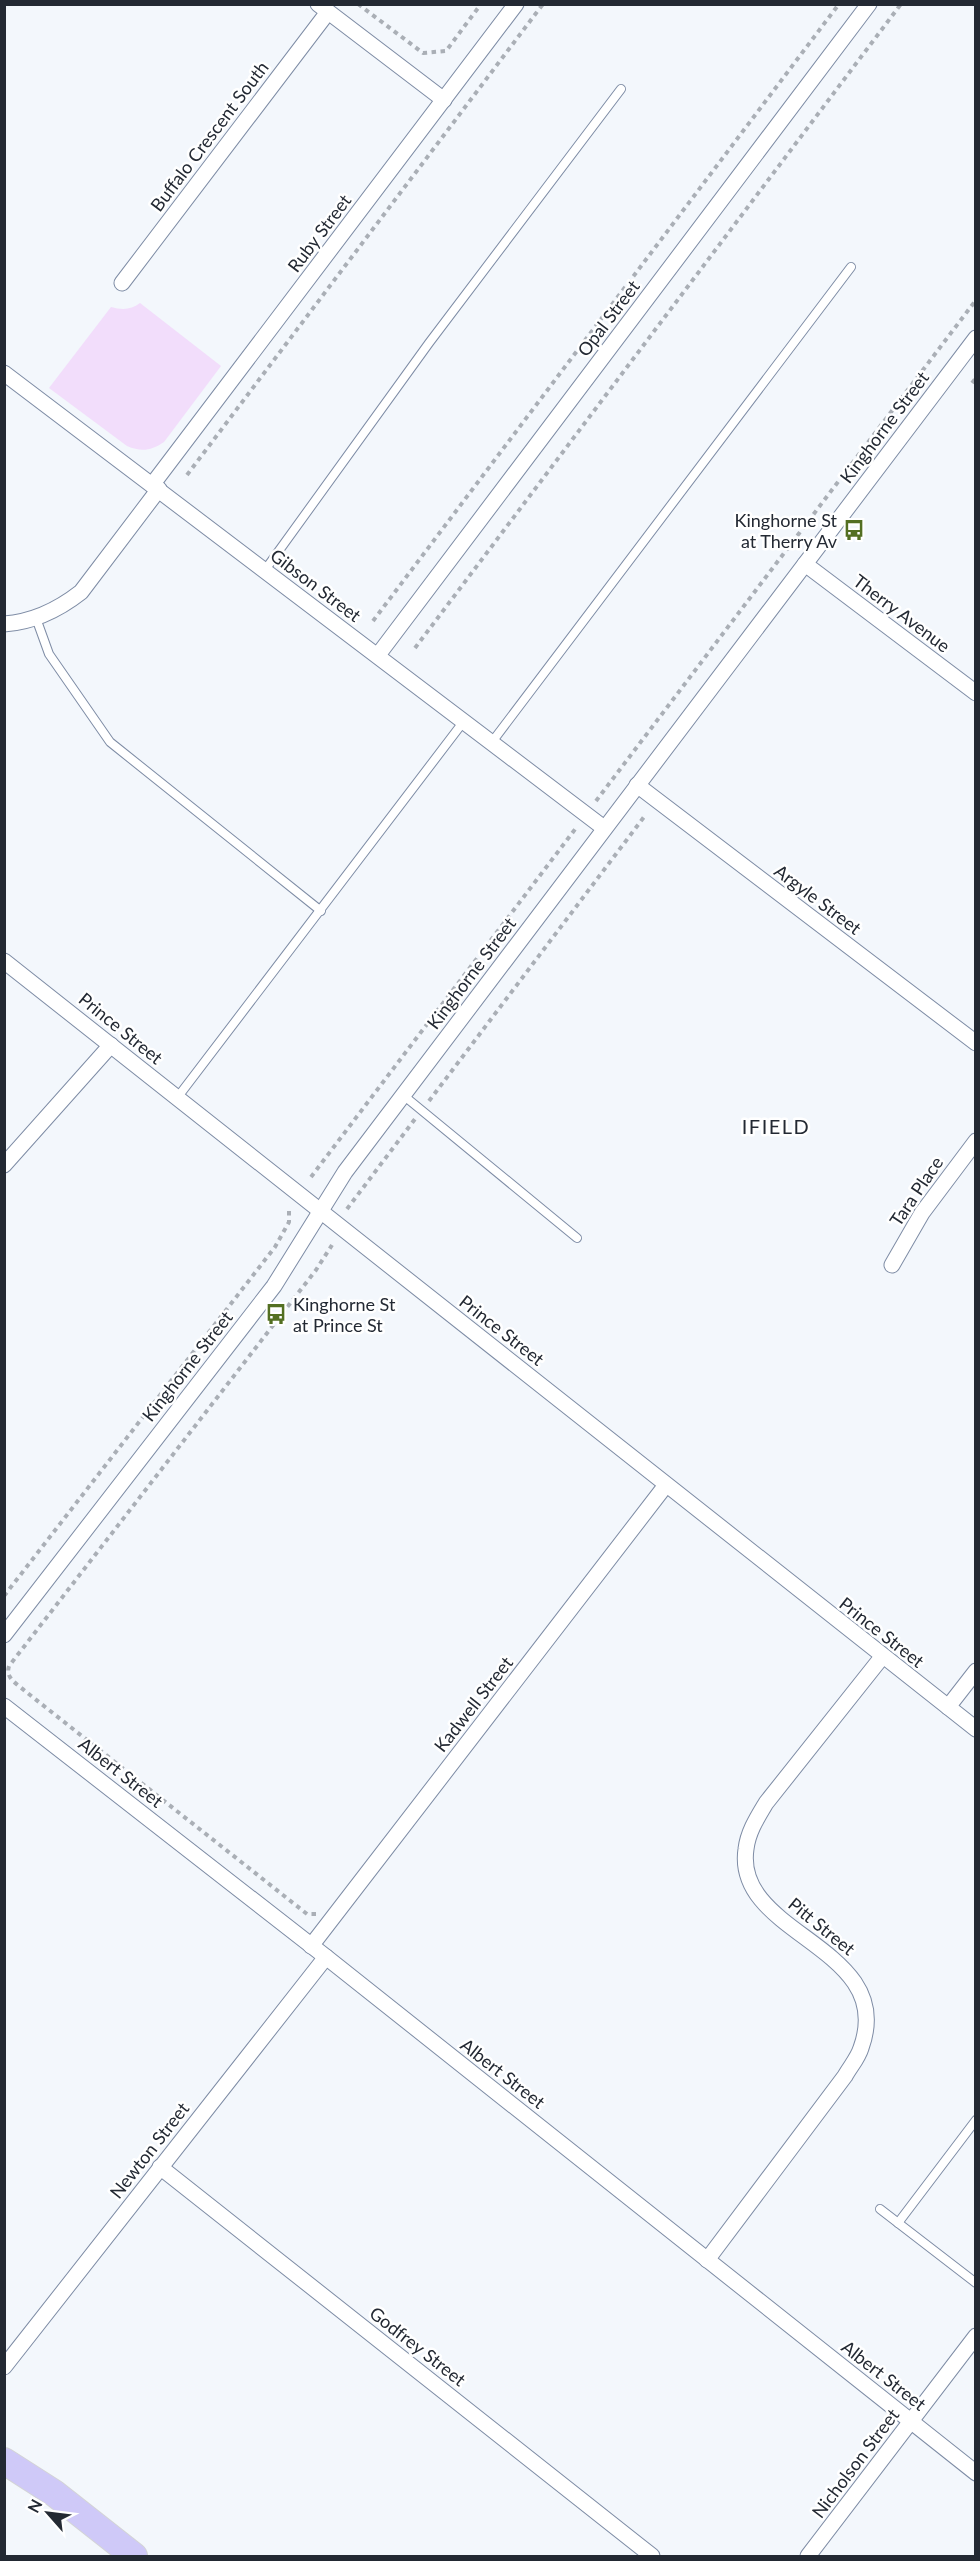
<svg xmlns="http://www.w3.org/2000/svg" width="980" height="2561" font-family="Lato,sans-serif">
	<rect width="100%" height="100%" fill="#f3f7fc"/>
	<path fill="#f2ddfb" d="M140 303 221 366 164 442C151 451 141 452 127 446L49 388 111 307C122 310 131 310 140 303Z"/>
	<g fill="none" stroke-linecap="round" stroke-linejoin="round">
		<defs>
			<g id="service">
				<path d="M265 570 429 343 621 89"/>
				<path d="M36 618 49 654 110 742 321 911"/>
				<path d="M492 742 851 267"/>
				<path d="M403 1095 577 1238"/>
				<path d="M177 1098 464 721"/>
				<path d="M880 2209 976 2283"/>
				<path d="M898 2223 976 2120"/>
			</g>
			<g id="minor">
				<path d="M318 4 444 100"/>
				<path d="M122 283 328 12"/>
				<path d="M4 373 604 828"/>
				<path d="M152 485 516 4"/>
				<path d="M805 564 976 693"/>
				<path d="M4 624C34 622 58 610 81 592L159 489"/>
				<path d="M378 655 869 4"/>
				<path d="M637 785 976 1043"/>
				<path d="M4 961 976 1729"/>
				<path d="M4 1165 111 1045"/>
				<path d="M892 1265 922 1213 976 1141"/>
				<path d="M4 1635 274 1286 345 1172 976 338"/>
				<path d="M4 1706 326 1957 976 2473"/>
				<path d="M948 1707 976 1671"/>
				<path d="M311 1946 666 1485"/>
				<path d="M160 2167 652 2556"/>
				<path d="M707 2260 845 2076C850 2067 858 2058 861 2048 898 1946 733 1936 746 1849 748 1832 757 1818 766 1803L882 1657"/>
				<path d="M4 2367 326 1957"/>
				<path d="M808 2556 976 2336"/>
			</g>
			<path id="primary" d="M4 2461 54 2493 134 2556"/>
		</defs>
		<use href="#service" stroke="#7e8ca5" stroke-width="10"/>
		<use href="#minor" stroke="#7e8ca5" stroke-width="17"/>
		<use href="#primary" stroke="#d3d4d6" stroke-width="28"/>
		<g stroke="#aaafb6" stroke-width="4" stroke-dasharray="4.5 4.5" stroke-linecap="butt">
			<path d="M358 4 423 53 446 51 481 4"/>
			<path d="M972 383 976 378"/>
			<path d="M187 475 543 4"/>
			<path d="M373 621 839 4"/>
			<path d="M415 648 901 4"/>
			<path d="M596 801 976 300"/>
			<path d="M429 1101 644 817"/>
			<path d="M311 1177 576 828"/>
			<path d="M347 1209 415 1119"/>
			<path d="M4 1596 275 1247 289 1222V1207"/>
			<path d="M316 1914H307L25 1691C17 1684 5 1678 9 1666L316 1270 332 1245"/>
		</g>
		<use href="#service" stroke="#fff" stroke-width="8"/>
		<use href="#minor" stroke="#fff" stroke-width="15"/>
		<use href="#primary" stroke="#cfc9f8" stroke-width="26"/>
	</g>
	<defs>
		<symbol id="bus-bare" viewBox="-9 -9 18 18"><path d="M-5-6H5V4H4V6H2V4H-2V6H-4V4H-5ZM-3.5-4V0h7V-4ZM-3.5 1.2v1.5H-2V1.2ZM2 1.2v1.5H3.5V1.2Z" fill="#536f22" stroke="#fff" stroke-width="2.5" paint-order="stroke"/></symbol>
	</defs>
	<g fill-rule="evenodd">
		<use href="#bus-bare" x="839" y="515" width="30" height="30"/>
		<use href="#bus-bare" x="261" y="1299" width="30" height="30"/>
	</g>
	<g text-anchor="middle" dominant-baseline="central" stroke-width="5" stroke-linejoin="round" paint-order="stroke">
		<g font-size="18" fill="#232933" stroke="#fff">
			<text transform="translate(209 136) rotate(-53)">Buffalo Crescent South</text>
			<text transform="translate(319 233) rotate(-53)">Ruby Street</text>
			<text transform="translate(608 318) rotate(-53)">Opal Street</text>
			<text transform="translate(884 427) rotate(-53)">Kinghorne Street</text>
			<text transform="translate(316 585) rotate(37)">Gibson Street</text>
			<text transform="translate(902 613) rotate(37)">Therry Avenue</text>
			<text transform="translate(818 899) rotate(37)">Argyle Street</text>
			<text transform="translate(471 973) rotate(-53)">Kinghorne Street</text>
			<text transform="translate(121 1028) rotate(39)">Prince Street</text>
			<text transform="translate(916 1191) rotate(-56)">Tara Place</text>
			<text transform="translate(502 1330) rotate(38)">Prince Street</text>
			<text transform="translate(187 1366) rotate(-52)">Kinghorne Street</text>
			<text transform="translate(882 1632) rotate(38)">Prince Street</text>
			<text transform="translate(473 1704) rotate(-52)">Kadwell Street</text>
			<text transform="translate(121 1772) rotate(38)">Albert Street</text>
			<text transform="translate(822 1926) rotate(39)">Pitt Street</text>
			<text transform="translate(503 2073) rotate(38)">Albert Street</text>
			<text transform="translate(149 2150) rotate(-52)">Newton Street</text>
			<text transform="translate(418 2346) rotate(38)">Godfrey Street</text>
			<text transform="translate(884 2375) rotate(38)">Albert Street</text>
			<text transform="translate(855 2463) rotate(-53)">Nicholson Street</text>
		</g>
		<g font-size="18" fill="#232933" stroke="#fff" text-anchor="end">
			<text x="837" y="520">Kinghorne St<tspan x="837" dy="21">at Therry Av</tspan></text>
			<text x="293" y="1304" text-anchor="start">Kinghorne St<tspan x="293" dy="21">at Prince St</tspan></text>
		</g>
		<g font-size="20" letter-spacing="1.5" fill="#232933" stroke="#fff">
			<text x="776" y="1126">IFIELD</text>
		</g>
	</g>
	<rect width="980" height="2561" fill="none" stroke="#232933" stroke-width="12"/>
	<g transform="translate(48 2513) rotate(298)" stroke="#ffffff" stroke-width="4.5" paint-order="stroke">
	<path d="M0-4.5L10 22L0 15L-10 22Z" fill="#232933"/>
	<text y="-9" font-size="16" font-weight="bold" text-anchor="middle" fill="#232933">N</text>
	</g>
</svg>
